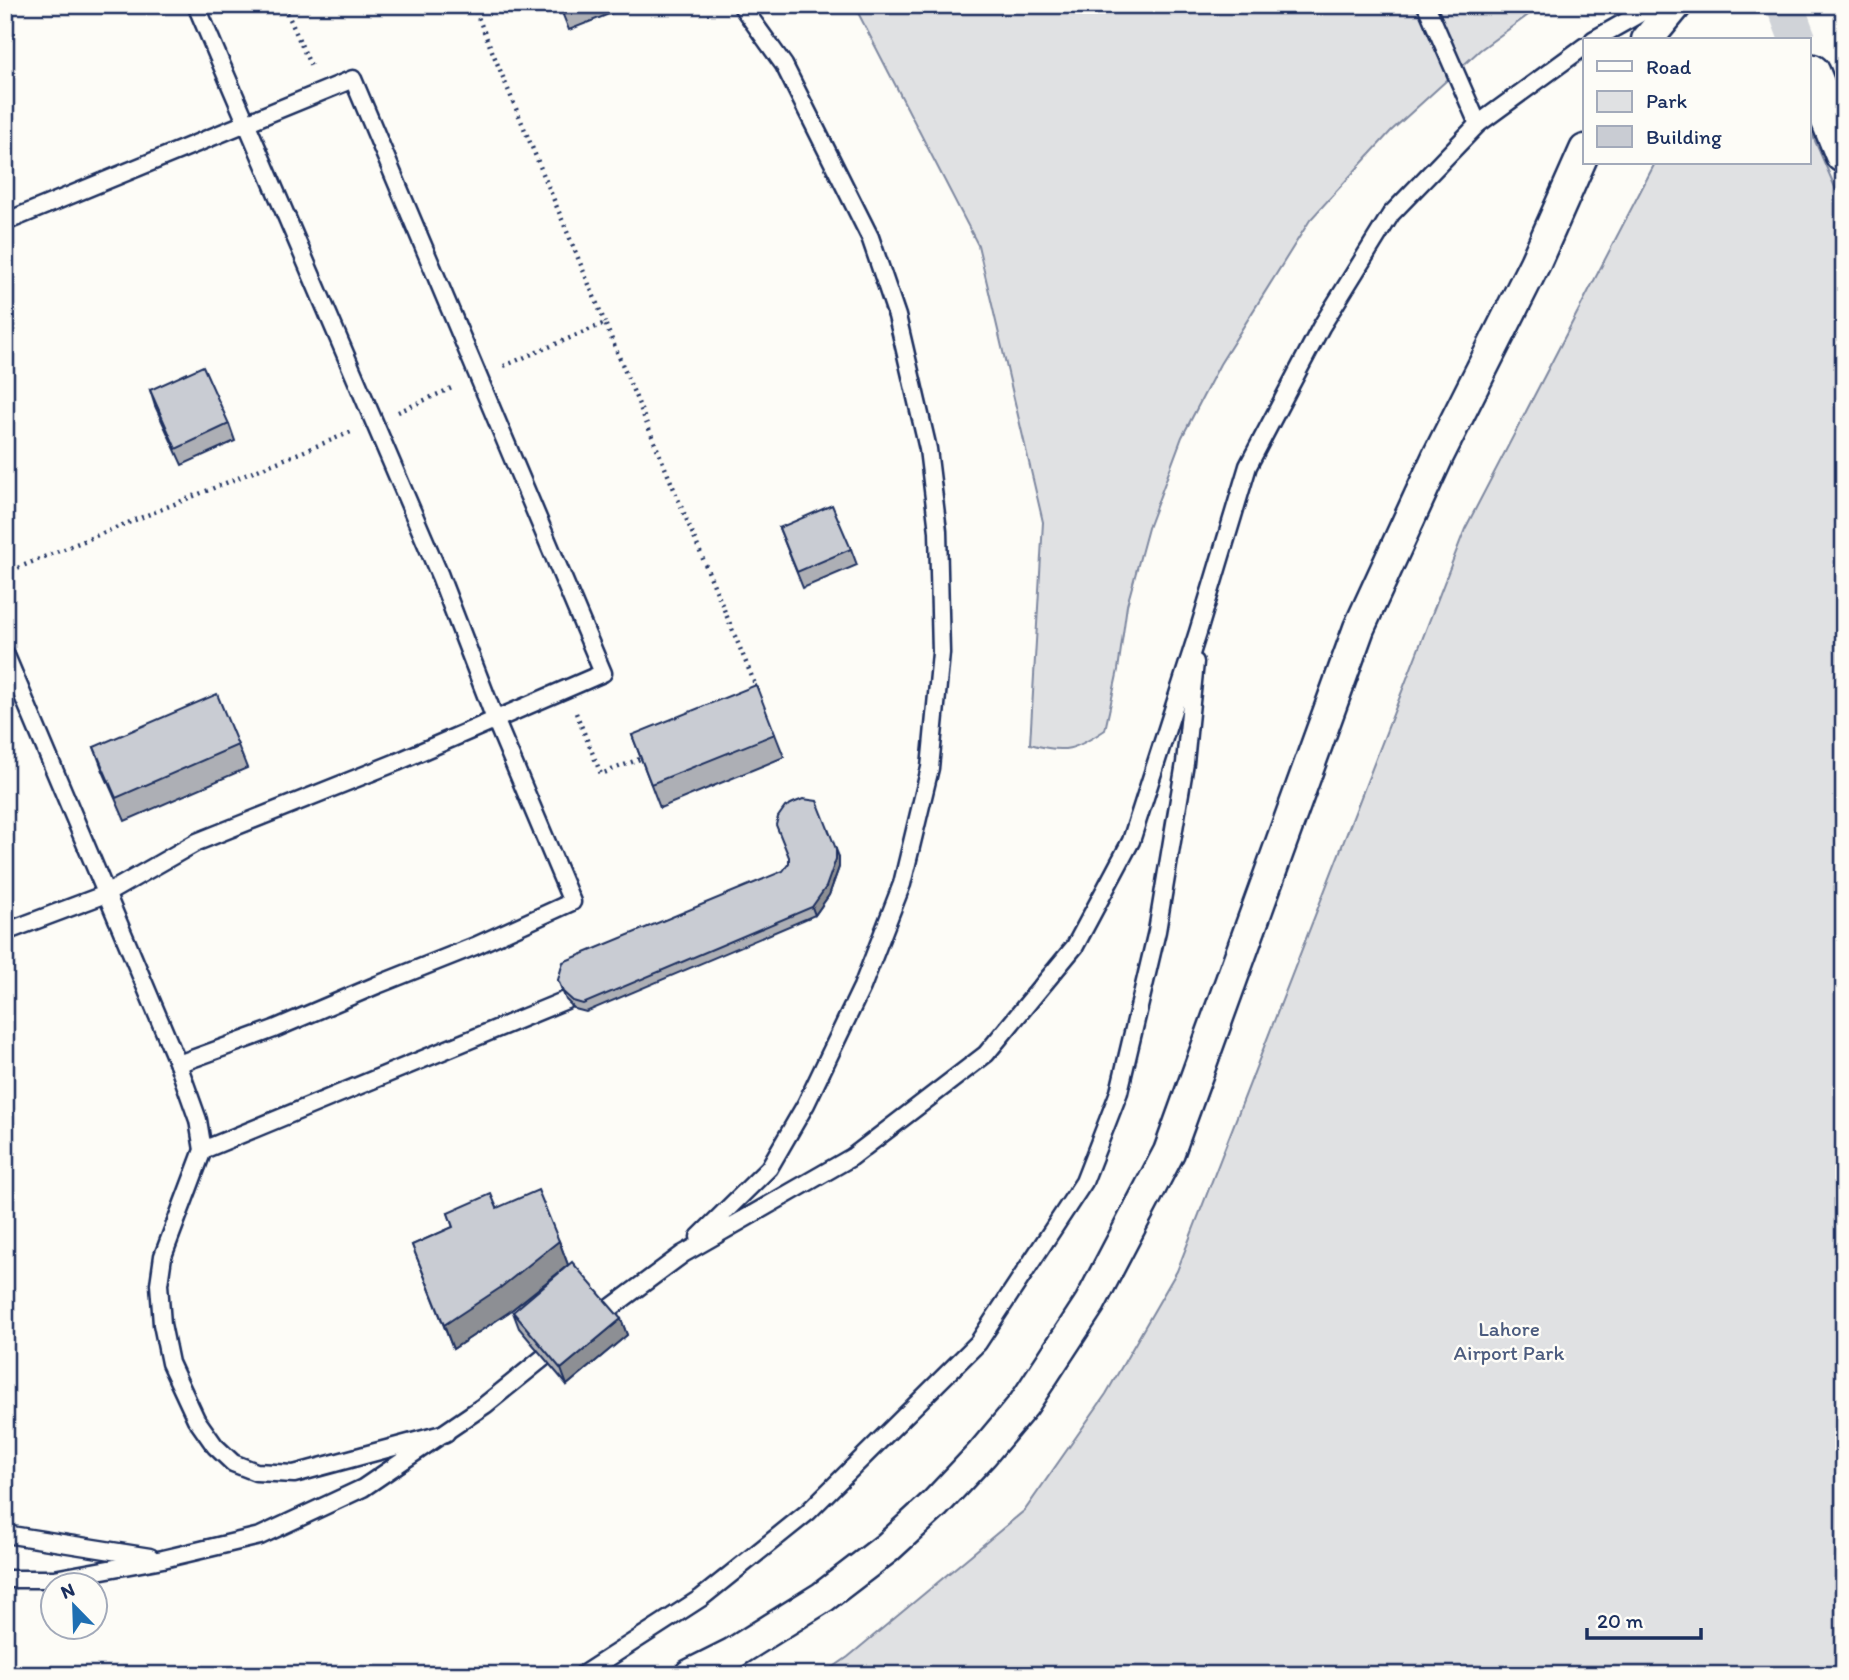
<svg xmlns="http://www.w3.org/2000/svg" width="1849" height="1680" font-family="Itim,sans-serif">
	<rect width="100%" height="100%" fill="#fdfcf7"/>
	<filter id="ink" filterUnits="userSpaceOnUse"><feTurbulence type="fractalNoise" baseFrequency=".0143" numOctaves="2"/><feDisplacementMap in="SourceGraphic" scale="14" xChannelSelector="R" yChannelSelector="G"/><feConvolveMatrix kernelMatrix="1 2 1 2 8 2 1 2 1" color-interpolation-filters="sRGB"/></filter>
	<g filter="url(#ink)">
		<g fill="#e0e1e3" stroke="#7e88a0" stroke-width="2">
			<path d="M854 5H1542L1480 50 1391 131 1310 220 1220 364 1182 437 1148 528 1127 605 1118 670 1105 730C1075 750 1065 754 1030 744L1043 522 978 245Z"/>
			<path d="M1809 127 1844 208V1675H822L848 1657 1025 1510 1106 1394 1177 1271 1465 529 1655 163H1809Z"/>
		</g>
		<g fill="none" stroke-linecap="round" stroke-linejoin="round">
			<path stroke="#d0d3d8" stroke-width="37" stroke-dasharray="37 18" stroke-linecap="butt" d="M1785 5 1798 40"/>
			<defs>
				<g id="service">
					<path d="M5 5H6"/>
					<path d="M1426 5 1478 124"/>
					<path d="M1593 40 1655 5"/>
					<path d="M5 222 353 79 603 673 397 762 197 842 106 894 5 932"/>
					<path d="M5 653 178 1064 198 1120 203 1150 163 1256 159 1284 162 1324 170 1363 196 1419 215 1446 233 1463 256 1472 294 1474 446 1433"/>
					<path d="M178 1064 274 1029 377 985 475 946 572 902 495 719 440 576 196 5"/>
					<path d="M203 1150 566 1000"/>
					<path d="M699 1237 769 1168 806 1104 862 987 902 884 930 768 941 653 938 531 928 449 897 316 870 237 784 65 741 5"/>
					<path d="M605 1312 683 1254 852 1157 986 1054 1075 946 1131 841 1198 632 1248 466 1321 327 1391 214 1478 124 1585 46"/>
					<path d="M5 1534 150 1557"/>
					<path d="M5 1579H54L163 1559 260 1536 363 1488 485 1405 543 1358"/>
					<path d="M582 1675 701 1598 808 1512 978 1343 1084 1182 1119 1092 1157 931 1185 763 1195 662"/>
				</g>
				<g id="minor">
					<path d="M1647 40 1676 5"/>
					<path d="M690 1675 732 1654 823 1597 887 1548 935 1504 982 1454 1024 1404 1090 1303 1169 1152 1359 628 1438 456 1535 263 1585 150"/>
				</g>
				<path id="tertiary" d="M1811 73 1844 154"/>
			</defs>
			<use href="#service" stroke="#1b2f5e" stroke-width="21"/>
			<use href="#minor" stroke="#1b2f5e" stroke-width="35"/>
			<use href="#tertiary" stroke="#1b2f5e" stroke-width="42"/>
			<g stroke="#1b2f5e" stroke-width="4.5" stroke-dasharray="2 5" stroke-linecap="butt">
				<path d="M296 5 286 10 312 69"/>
				<path d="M473 5 605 323"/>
				<path d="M504 366 605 323 757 689"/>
				<path d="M398 412 454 387"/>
				<path d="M5 573 351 432"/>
				<path d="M576 713 601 774 645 757"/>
			</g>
			<use href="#service" stroke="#fdfcf7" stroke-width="16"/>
			<use href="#minor" stroke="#fdfcf7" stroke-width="30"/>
			<use href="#tertiary" stroke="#fdfcf7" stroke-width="37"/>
		</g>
		<g fill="#adafb5" stroke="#1b2f5e" stroke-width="2">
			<path d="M559 5H626L627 7 569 30Z"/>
			<path d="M150 390 229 424 235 441 182 465 155 406Z"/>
			<path d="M779 528 851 549 857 565 803 588Z"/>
			<path d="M775 734 784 757 660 808 632 735Z"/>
			<path d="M238 745 247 768 125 821 103 771 94 747Z"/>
			<path d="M839 857V867L829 895 815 915 586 1012 575 1009 566 1000 558 980Z"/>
			<path d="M497 1208 559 1241 568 1265 509 1312 453 1349 412 1245 453 1227 448 1213Z"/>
			<path d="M513 1312 621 1319 627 1335 567 1385 519 1328Z"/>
		</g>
		<g fill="#8d8f94" stroke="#1b2f5e" stroke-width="2">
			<path d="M836 849 839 857V867L829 895 815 915 812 907Z"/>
			<path d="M559 1241 568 1265 509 1312 453 1349 444 1325Z"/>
			<path d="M621 1319 627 1335 567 1385 561 1369Z"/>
		</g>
		<g fill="#c9ccd3" stroke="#1b2f5e" stroke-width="2">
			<path d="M560 5H585L564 14Z"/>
			<path d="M203 366 229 424 176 449 150 390Z"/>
			<path d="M832 505 851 549 797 572 779 528Z"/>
			<path d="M756 685 775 734 651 784 632 735Z"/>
			<path d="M217 694 238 745 116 798 94 747Z"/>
			<path d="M803 799 817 801 836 849V859L826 887 812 907 583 1004 573 1001 563 992 558 980 563 962 783 871 789 863V857L776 825 778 817 785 807 793 803Z"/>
			<path d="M538 1190 559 1241 500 1288 444 1325 412 1245 453 1227 448 1213 491 1194 497 1208Z"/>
			<path d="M572 1262 621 1319 561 1369 513 1312Z"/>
		</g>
	</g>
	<g text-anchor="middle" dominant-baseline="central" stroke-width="5" stroke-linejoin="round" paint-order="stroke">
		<g font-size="21" fill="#4c5c7f" stroke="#fdfcf7">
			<text x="1509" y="1328">Lahore<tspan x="1509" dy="24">Airport Park</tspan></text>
		</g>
	</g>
	<rect width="1849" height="1680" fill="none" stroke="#fdfcf7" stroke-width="28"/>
	<rect x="14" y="14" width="1821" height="1652" fill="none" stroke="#1b2f5e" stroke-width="2.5" filter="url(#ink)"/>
	<rect x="1583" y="38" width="228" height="126" fill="#fdfcf7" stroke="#a3aaba" stroke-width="2"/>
	<rect x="1597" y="61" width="35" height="10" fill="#fdfcf7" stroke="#a3aaba" stroke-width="2"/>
	<text x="1646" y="74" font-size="21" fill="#1b2f5e">Road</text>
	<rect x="1597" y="91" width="35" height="21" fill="#e0e1e3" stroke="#a3aaba" stroke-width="2"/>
	<text x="1646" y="108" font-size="21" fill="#1b2f5e">Park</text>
	<rect x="1597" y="126" width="35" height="21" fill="#c9ccd3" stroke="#a3aaba" stroke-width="2"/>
	<text x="1646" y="144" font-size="21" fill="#1b2f5e">Building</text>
	<g transform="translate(74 1606) rotate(337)"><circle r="33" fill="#fdfcf7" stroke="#a3aaba" stroke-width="2"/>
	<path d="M0-5L12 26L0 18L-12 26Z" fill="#1f6fb2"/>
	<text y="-10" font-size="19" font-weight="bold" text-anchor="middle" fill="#1b2f5e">N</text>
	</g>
	<path d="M1587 1628v10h114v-10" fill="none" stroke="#1b2f5e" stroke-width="3.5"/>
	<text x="1597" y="1628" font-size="21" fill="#1b2f5e" stroke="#fdfcf7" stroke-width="5" paint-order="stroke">20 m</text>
</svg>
